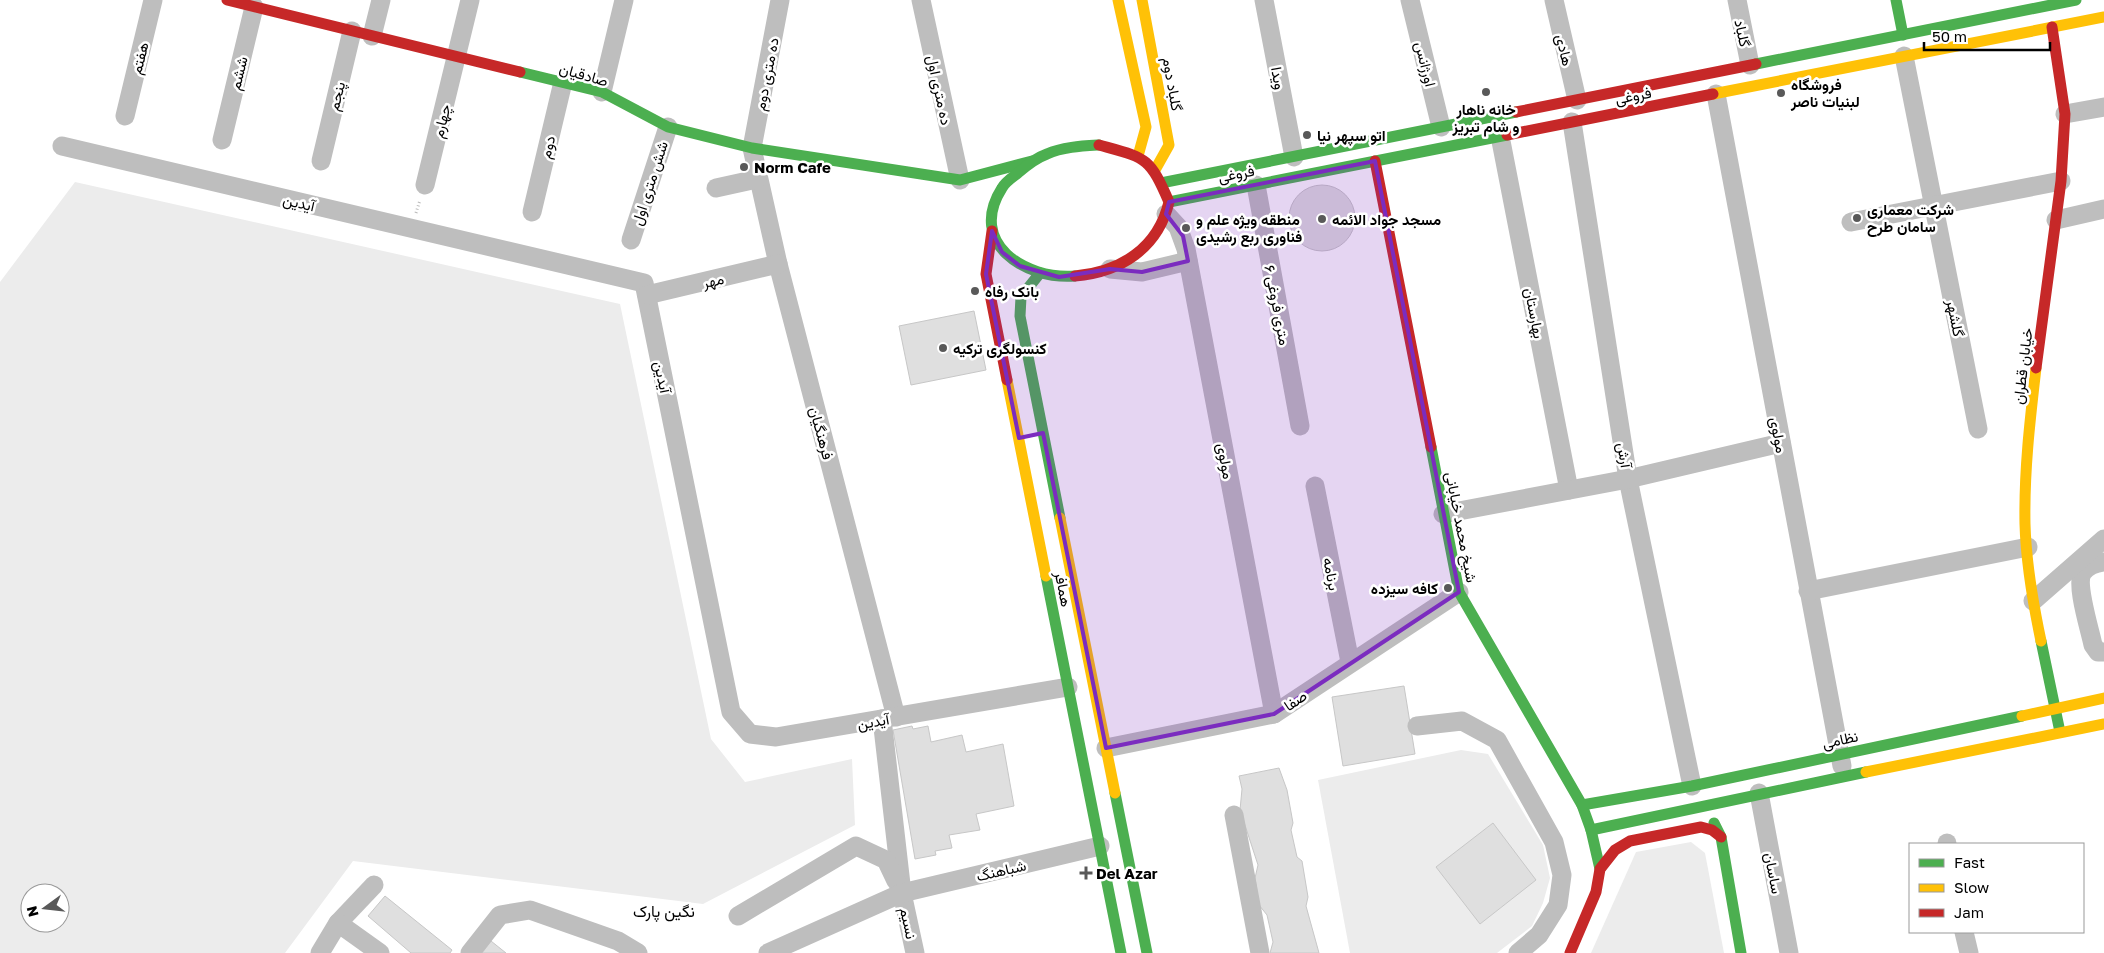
<svg xmlns="http://www.w3.org/2000/svg" width="2104" height="953" font-family="'Golos Text',Vazirmatn,sans-serif">
	<rect width="100%" height="100%" fill="#fff"/>
	<g fill="#ececec" fill-rule="evenodd">
		<path d="M75 182 620 304 711 739 745 782 852 759 855 825 703 904 353 861 285 953H0V282ZM30 893H60V923H30Z"/>
		<path d="M1461 750 1488 754 1543 845 1550 878 1543 903 1532 926 1497 953H1350L1318 780Z"/>
		<path d="M1691 842 1705 853 1724 953H1591L1636 852Z"/>
	</g>
	<g fill="#dfdfdf" stroke="#c7c7c7">
		<circle cx="1322" cy="218" r="33"/>
		<path d="M974 311 986 370 911 385 899 326Z"/>
		<path d="M1404 686 1415 754 1343 766 1332 697Z"/>
		<path d="M912 726 913 729 928 726 931 742 962 735 966 752 1003 744 1014 806 976 814 980 830 949 835 952 848 935 851 936 855 915 859 893 730Z"/>
		<path d="M1279 768 1287 790 1293 823 1291 830 1297 857 1302 861 1308 897 1306 906 1319 953H1270L1273 942 1267 915 1259 905 1255 878 1258 865 1240 810 1242 789 1239 776Z"/>
		<path d="M1493 823 1536 880 1480 924 1436 867Z"/>
		<path d="M385 896 452 950 450 953H411L368 916Z"/>
		<path d="M491 941 506 953H482Z"/>
	</g>
	<g fill="none" stroke-linecap="round" stroke-linejoin="round">
		<path stroke="#b9b9b9" stroke-width="3" stroke-dasharray="1 2.5" stroke-linecap="butt" d="M416 213 420 200"/>
		<g stroke="#bebebe" stroke-width="19">
			<path d="M780 0 752 148 778 264 896 717"/>
			<path d="M921 0 960 180"/>
			<path d="M1264 0 1294 157"/>
			<path d="M1410 0 1441 127"/>
			<path d="M1554 0 1577 100"/>
			<path d="M1737 0 1750 65"/>
			<path d="M372 36 381 0"/>
			<path d="M1904 56 1978 429"/>
			<path d="M602 92 624 0"/>
			<path d="M1716 94 1842 766"/>
			<path d="M2065 114 2104 107"/>
			<path d="M125 116 153 0"/>
			<path d="M1572 122 1628 479 1692 786"/>
			<path d="M1500 136 1569 490"/>
			<path d="M222 140 254 7"/>
			<path d="M62 146 644 283 731 712 750 734 776 737 1068 687"/>
			<path d="M321 161 352 31"/>
			<path d="M425 185 470 0"/>
			<path d="M1256 185 1300 426"/>
			<path d="M716 188 757 179"/>
			<path d="M532 212 563 82"/>
			<path d="M1166 214 1178 227 1186 249 1274 714"/>
			<path d="M2056 220 2104 209"/>
			<path d="M1851 222 2061 181"/>
			<path d="M631 240 668 127"/>
			<path d="M1110 269 1142 272 1188 261"/>
			<path d="M647 295 778 264"/>
			<path d="M1315 486 1350 662"/>
			<path d="M1443 514 1628 479 1781 443"/>
			<path d="M2104 562C2096 563 2089 565 2083 572 2075 583 2090 630 2093 645L2098 652H2104"/>
			<path d="M1808 591 2028 547"/>
			<path d="M2033 601 2104 539"/>
			<path d="M882 719 902 893 915 953"/>
			<path d="M1417 726 1462 721 1497 740 1554 842 1562 875 1558 905 1539 935 1518 953"/>
			<path d="M1106 748 1274 714 1459 592"/>
			<path d="M1759 793 1789 953"/>
			<path d="M1234 815 1260 953"/>
			<path d="M1947 843V844"/>
			<path d="M738 916 856 846 886 860 896 881"/>
			<path d="M338 923 374 885"/>
			<path d="M1964 932 1969 953"/>
			<path d="M320 953 338 923 380 953"/>
			<path d="M470 953 500 915 530 910 618 941 638 953"/>
			<path d="M768 953 902 893 1100 846"/>
		</g>
		<g stroke="#4caf50" stroke-width="11">
			<path d="M1896 0 1903 35"/>
			<path d="M1756 64 2076 0"/>
			<path d="M520 72 602 92 668 127 752 148 960 180 1032 161"/>
			<path d="M1161 183 1516 112"/>
			<path d="M1169 202 1507 135"/>
			<path d="M1040 273 1021 297 1020 316 1060 518"/>
			<path d="M1075 276C1025 280 967 243 1002 188 1005 182 1013 177 1018 173 1027 165 1036 158 1047 154 1062 147 1082 146 1099 145"/>
			<path d="M1431 447 1459 592 1582 805 1591 830 1600 869"/>
			<path d="M1046 576 1121 953"/>
			<path d="M2041 641 2060 732"/>
			<path d="M1115 793 1147 953"/>
			<path d="M1582 805 1692 786 2022 716"/>
			<path d="M1714 823 1721 837 1741 953"/>
			<path d="M1591 830 1866 772"/>
		</g>
		<g stroke="#ffc107" stroke-width="11">
			<path d="M1118 0 1146 127 1138 156"/>
			<path d="M1142 0 1169 145 1155 170"/>
			<path d="M1713 94 2104 17"/>
			<path d="M2036 368C2030 420 2024 471 2025 524 2026 563 2033 603 2041 641"/>
			<path d="M1007 380 1046 576"/>
			<path d="M1060 518 1115 793"/>
			<path d="M2022 716 2104 698"/>
			<path d="M1866 772 2104 724"/>
		</g>
		<g stroke="#c62828" stroke-width="11">
			<path d="M227 0 520 72"/>
			<path d="M1516 112 1756 64"/>
			<path d="M1507 135 1713 94"/>
			<path d="M1375 161 1431 447"/>
			<path d="M992 231 986 274 1007 380"/>
			<path d="M1075 276C1121 272 1158 248 1169 202 1149 156 1146 158 1099 145"/>
			<path d="M2036 368 2061 181 2065 114 2052 27"/>
			<path d="M1570 953 1596 892 1600 869 1615 850 1630 841 1701 827 1712 830 1721 837"/>
		</g>
	</g>
	<path fill="#7b2cbf" fill-opacity="0.2" stroke="#7b2cbf" stroke-width="4" stroke-linejoin="round" d="M1375 161 1459 592 1274 714 1106 748 1043 433 1019 438 986 274 992 231 1002 252 1020 266 1059 277 1110 269 1142 272 1188 261 1183 236 1166 214 1169 202Z"/>
	<g fill="#595959" stroke="#fff" stroke-width="2">
		<circle cx="1486" cy="92" r="5"/>
		<circle cx="1781" cy="93" r="5"/>
		<circle cx="1307" cy="135" r="5"/>
		<circle cx="744" cy="167" r="5"/>
		<circle cx="1857" cy="218" r="5"/>
		<circle cx="1322" cy="219" r="5"/>
		<circle cx="1186" cy="228" r="5"/>
		<circle cx="975" cy="291" r="5"/>
		<circle cx="943" cy="348" r="5"/>
		<circle cx="1448" cy="588" r="5"/>
		<path d="M1083.5 865.5h5v5h5v5h-5v5h-5v-5h-5v-5h5z"/>
	</g>
	<g text-anchor="middle" dominant-baseline="central" stroke-width="5" stroke-linejoin="round" paint-order="stroke">
		<g font-size="15" fill="#000" stroke="#fff">
			<text transform="translate(1743 33) rotate(78)">گلباد</text>
			<text transform="translate(1565 50) rotate(77)">هادی</text>
			<text transform="translate(139 58) rotate(-76)">هفتم</text>
			<text transform="translate(1426 64) rotate(76)">اورژانس</text>
			<text transform="translate(238 73) rotate(-76)">ششم</text>
			<text transform="translate(584 74) rotate(16)">صادقیان</text>
			<text transform="translate(766 74) rotate(-79)">ده متری دوم</text>
			<text transform="translate(1279 78) rotate(79)">ویدا</text>
			<text transform="translate(1173 84) rotate(80)">گلباد دوم</text>
			<text transform="translate(940 90) rotate(78)">ده متری اول</text>
			<text transform="translate(1633 95) rotate(-11)">فروغى</text>
			<text transform="translate(336 96) rotate(-76)">پنجم</text>
			<text transform="translate(441 121) rotate(-76)">چهارم</text>
			<text transform="translate(547 147) rotate(-76)">دوم</text>
			<text transform="translate(1236 173) rotate(-11)">فروغى</text>
			<text transform="translate(649 183) rotate(-72)">شش متری اول</text>
			<text transform="translate(299 202) rotate(13)">آیدین</text>
			<text transform="translate(713 280) rotate(-13)">مهر</text>
			<text transform="translate(1278 305) rotate(79)">۶ متری فروغی</text>
			<text transform="translate(1535 313) rotate(79)">بهارستان</text>
			<text transform="translate(1956 318) rotate(79)">گلشهر</text>
			<text transform="translate(2022 366) rotate(-83)">خیابان قطران</text>
			<text transform="translate(663 377) rotate(78)">آیدین</text>
			<text transform="translate(822 433) rotate(75)">فرهنگیان</text>
			<text transform="translate(1779 435) rotate(79)">مولوی</text>
			<text transform="translate(1625 455) rotate(81)">آرش</text>
			<text transform="translate(1226 461) rotate(79)">مولوی</text>
			<text transform="translate(1462 527) rotate(79)">شیخ محمد خیابانی</text>
			<text transform="translate(1332 574) rotate(79)">برنامه</text>
			<text transform="translate(1064 589) rotate(79)">همافر</text>
			<text transform="translate(1295 700) rotate(-34)">صفا</text>
			<text transform="translate(873 721) rotate(-10)">آیدین</text>
			<text transform="translate(1840 739) rotate(-12)">نظامی</text>
			<text transform="translate(1001 870) rotate(-13)">شباهنگ</text>
			<text transform="translate(1774 873) rotate(79)">ساسان</text>
			<text transform="translate(909 923) rotate(78)">نسیم</text>
		</g>
		<g font-size="15" font-weight="bold" fill="#000" stroke="#fff" text-anchor="start">
			<text x="1791" y="84">فروشگاه<tspan x="1791" dy="17">لبنیات ناصر</tspan></text>
			<text x="1486" y="109" text-anchor="middle">خانه ناهار<tspan x="1486" dy="17">و شام تبریز</tspan></text>
			<text x="1317" y="135">اتو سپهر نیا</text>
			<text x="754" y="167">Norm Cafe</text>
			<text x="1867" y="209">شرکت معماری<tspan x="1867" dy="17">سامان طرح</tspan></text>
			<text x="1196" y="219">منطقه ویژه علم و<tspan x="1196" dy="17">فناوری ربع رشیدی</tspan></text>
			<text x="1332" y="219">مسجد جواد الائمه</text>
			<text x="985" y="291">بانک رفاه</text>
			<text x="953" y="348">کنسولگری ترکیه</text>
			<text x="1438" y="588" text-anchor="end">کافه سیزده</text>
			<text x="1096" y="873">Del Azar</text>
		</g>
		<g font-size="16" fill="#000" stroke="#fff">
			<text x="664" y="911">نگین پارک</text>
		</g>
	</g>
	<rect x="1909" y="843" width="175" height="90" fill="#ffffff" stroke="#999999"/>
	<rect x="1919" y="859" width="25" height="8" fill="#4caf50" stroke="#999999"/>
	<text x="1954" y="868" font-size="15" fill="#000000">Fast</text>
	<rect x="1919" y="884" width="25" height="8" fill="#ffc107" stroke="#999999"/>
	<text x="1954" y="893" font-size="15" fill="#000000">Slow</text>
	<rect x="1919" y="909" width="25" height="8" fill="#c62828" stroke="#999999"/>
	<text x="1954" y="918" font-size="15" fill="#000000">Jam</text>
	<g transform="translate(45 908) rotate(255)"><circle r="24" fill="#ffffff" stroke="#999999"/>
	<path d="M0-4L9 19L0 12L-9 19Z" fill="#595959"/>
	<text y="-8" font-size="14" font-weight="bold" text-anchor="middle" fill="#000000">N</text>
	</g>
	<path d="M1924 42v8h126v-8" fill="none" stroke="#000000" stroke-width="2.5"/>
	<text x="1932" y="42" font-size="15" fill="#000000" stroke="#ffffff" stroke-width="4" paint-order="stroke">50 m</text>
</svg>
